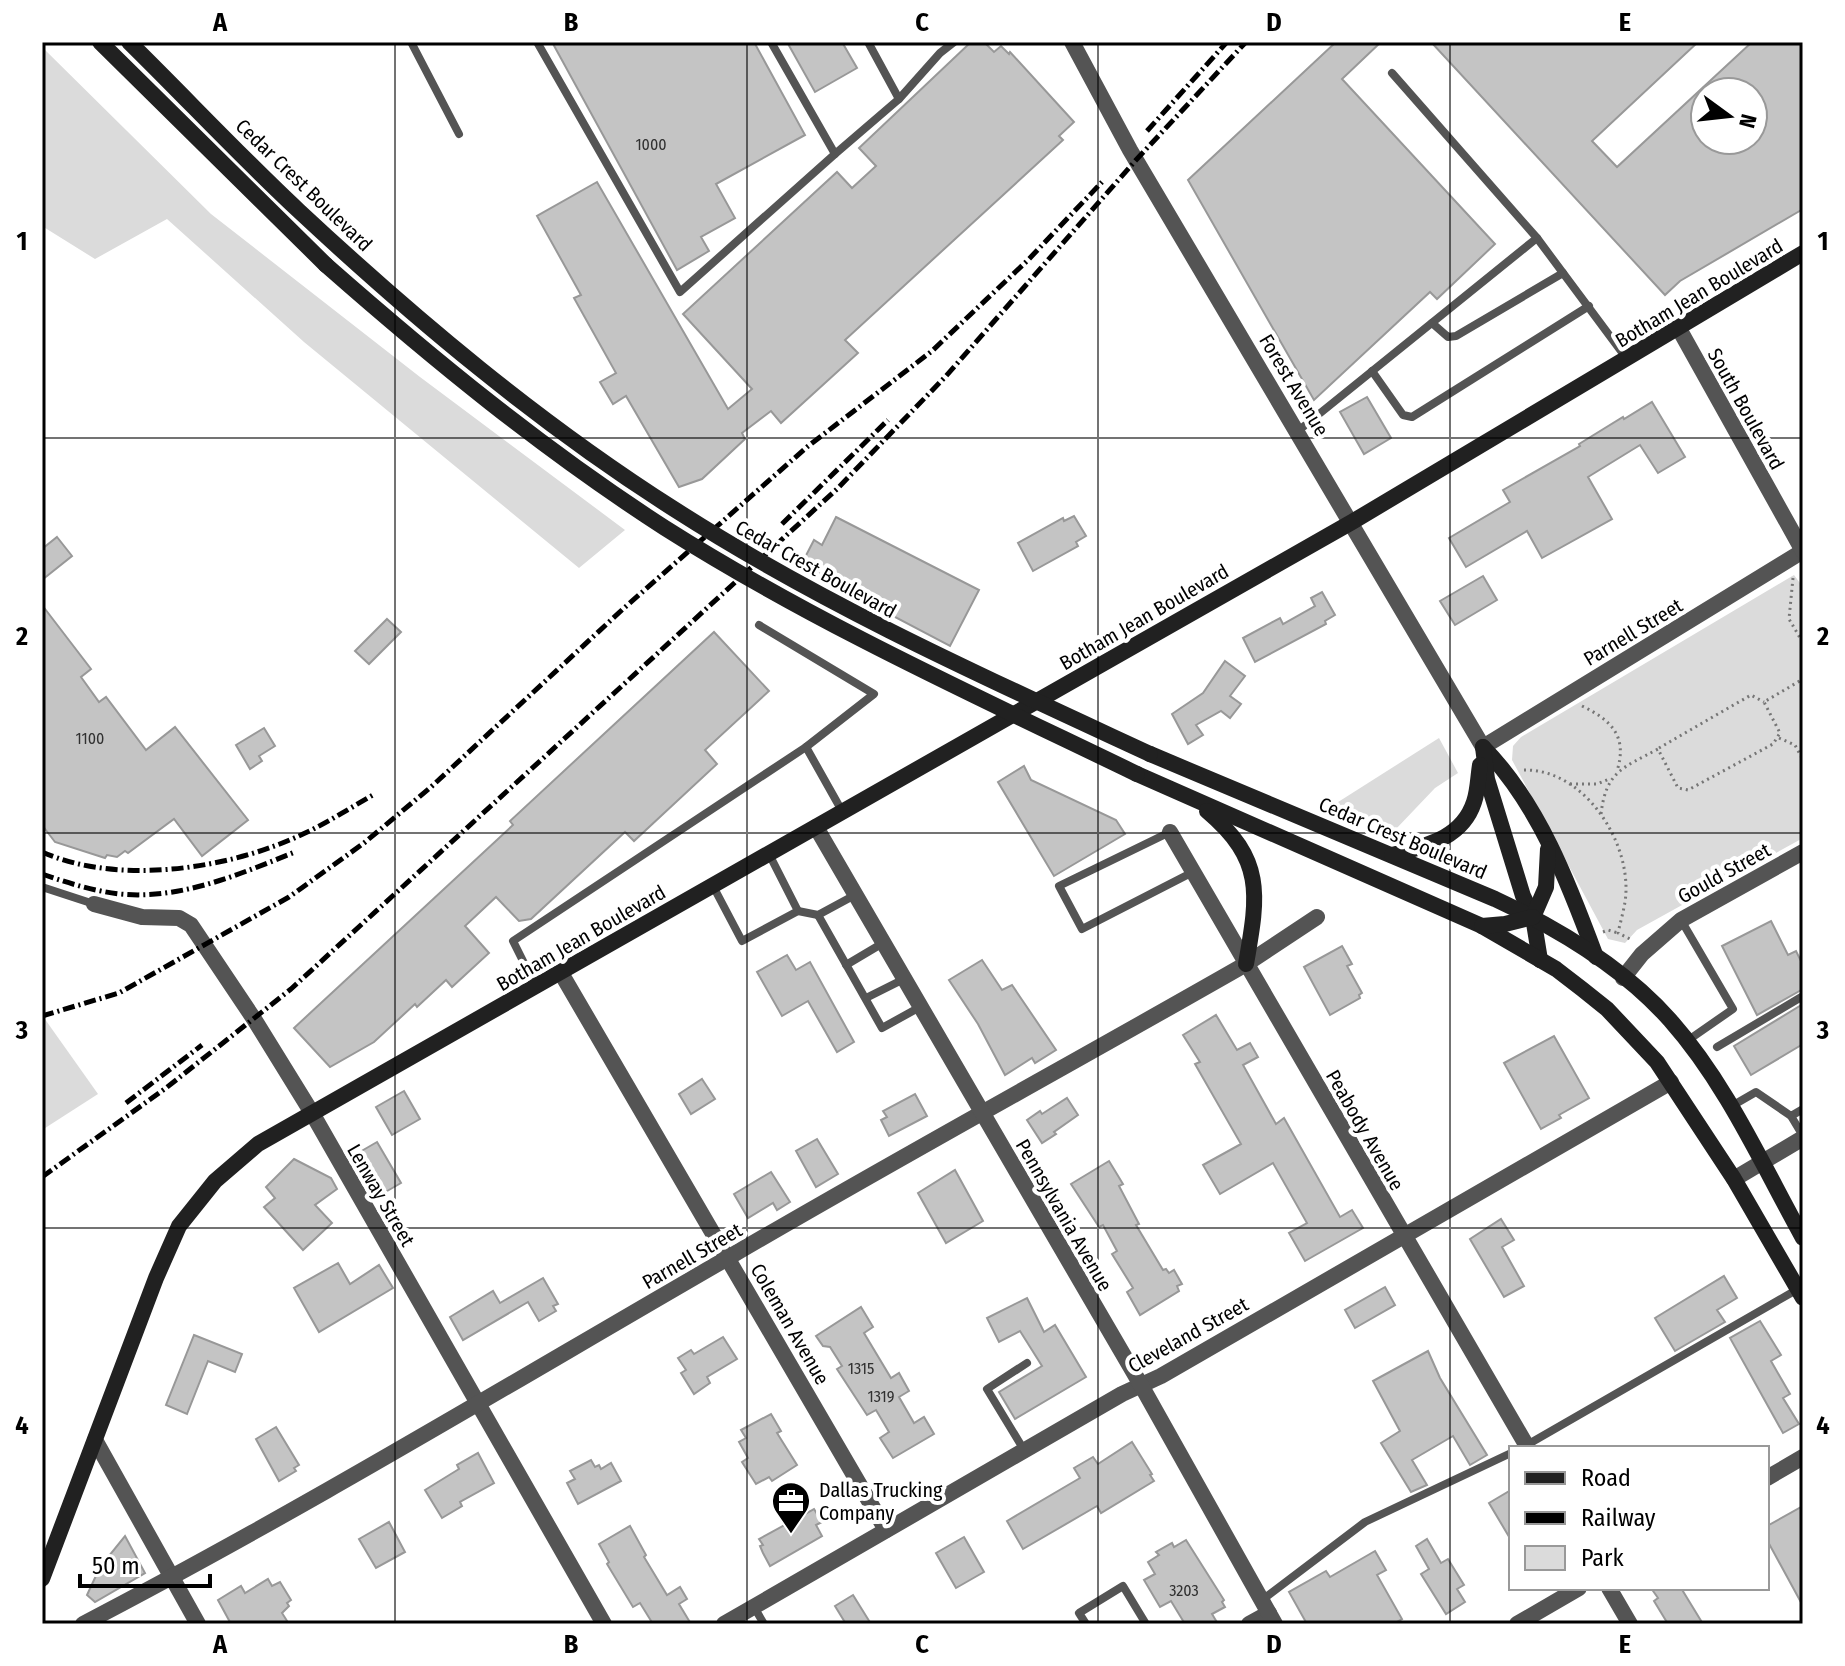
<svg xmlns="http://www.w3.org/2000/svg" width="1845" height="1666" font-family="'Fira Sans Condensed',sans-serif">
	<rect width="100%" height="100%" fill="#fff"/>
	<g fill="#dbdbdb">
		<path d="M42 47 211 214 420 377 625 530 579 568 304 342 167 219 95 259 42 226Z"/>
		<path d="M1794 575 1803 587V838L1637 930 1625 943 1608 939 1512 760 1513 746 1521 737Z"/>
		<path d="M1439 738 1458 773 1435 788 1395 830 1344 817 1335 804Z"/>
		<path d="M42 1015 98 1094 42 1130Z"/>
	</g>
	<g fill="#c4c4c4" stroke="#989898" stroke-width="2" fill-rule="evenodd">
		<path d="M552 42H754L805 135 716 184 735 218 701 237 709 251 677 270Z"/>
		<path d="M787 42H842L857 68 815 92Z"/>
		<path d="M971 42H984L994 52 1001 46 1009 54 1010 52 1074 122 1059 136 1063 140 845 340 858 353 781 423 771 411 742 433 745 439 702 479 679 487 626 396 613 404 600 382 616 373 574 298 581 295 537 216 597 182 728 409 752 389 683 314 837 172 852 188 876 166 859 148Z"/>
		<path d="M1336 42H1381L1342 79 1495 244 1437 299 1430 292 1314 400 1188 180Z"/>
		<path d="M1431 42H1698L1592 141 1617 167 1752 42H1803V209L1680 281 1665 295ZM1705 92H1753V140H1705Z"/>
		<path d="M1367 397 1391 438 1364 454 1340 412Z"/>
		<path d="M1652 402 1685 457 1658 473 1640 445 1588 477 1612 519 1542 558 1527 531 1466 567 1449 538 1510 502 1503 490 1580 446 1579 444 1623 417 1624 419Z"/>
		<path d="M1074 516 1086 536 1076 542 1078 546 1033 571 1018 543 1063 518 1064 521Z"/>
		<path d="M836 517 979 590 950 646 800 567 814 540 822 545Z"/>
		<path d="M57 537 72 556 42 580V549Z"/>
		<path d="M1483 576 1497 600 1455 625 1440 601Z"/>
		<path d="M1322 592 1335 615 1325 621 1326 624 1255 662 1243 638 1280 618 1283 624 1315 606 1311 598Z"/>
		<path d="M42 605 91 669 81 677 99 702 106 697 146 750 175 727 248 820 202 856 174 819 128 853 125 851 117 857 107 855 105 858 55 842 42 825Z"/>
		<path d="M387 619 401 632 369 664 355 651Z"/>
		<path d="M714 632 769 691 705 750 717 764 634 841 625 832 531 919 519 921 496 897 465 926 489 953 452 987 446 980 417 1007 415 1004 374 1042 330 1067 294 1028 513 825 510 821Z"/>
		<path d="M1225 661 1245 676 1230 696 1241 704 1230 718 1221 711 1196 725 1203 735 1188 744 1172 714 1203 693Z"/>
		<path d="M264 728 275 746 259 756 262 761 250 769 236 745Z"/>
		<path d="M1024 766 1031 780 1116 820 1125 834 1054 876 998 782Z"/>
		<path d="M1771 921 1788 955 1796 951 1803 965V989L1757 1015 1722 946Z"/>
		<path d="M1342 946 1352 964 1347 966 1362 993 1359 995 1360 998 1330 1015 1304 967Z"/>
		<path d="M787 955 796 970 810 962 854 1042 837 1052 808 1001 782 1016 757 972Z"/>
		<path d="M982 960 1002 990 1012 985 1056 1050 1035 1063 1032 1058 1005 1075 978 1024 949 980Z"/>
		<path d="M1803 1004V1044L1751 1075 1734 1046Z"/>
		<path d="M1216 1015 1237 1050 1250 1043 1258 1057 1243 1065 1276 1124 1284 1118 1340 1217 1352 1210 1363 1228 1305 1261 1289 1233 1307 1223 1273 1163 1220 1194 1203 1165 1241 1144 1195 1064 1200 1062 1183 1035Z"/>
		<path d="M1554 1036 1589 1098 1559 1115 1561 1118 1541 1129 1504 1063Z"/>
		<path d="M702 1079 715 1099 691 1114 679 1094Z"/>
		<path d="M404 1091 420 1119 392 1135 376 1107Z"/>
		<path d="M915 1094 927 1116 889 1136 881 1120 887 1117 883 1111Z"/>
		<path d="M1067 1098 1078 1115 1054 1132 1056 1134 1042 1143 1027 1120 1040 1111 1042 1114Z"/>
		<path d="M817 1139 838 1174 816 1187 796 1151Z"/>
		<path d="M377 1142 401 1183 382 1194 358 1153Z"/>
		<path d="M294 1159 331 1178 337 1189 315 1205 332 1223 303 1250 264 1207 275 1198 266 1187Z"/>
		<path d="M1109 1161 1123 1184 1119 1186 1139 1224 1136 1225 1163 1270 1166 1269 1169 1273 1174 1270 1182 1284 1177 1286 1179 1291 1140 1315 1127 1292 1133 1288 1112 1254 1117 1251 1103 1225 1099 1227 1071 1184Z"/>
		<path d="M955 1170 983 1221 946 1243 918 1193Z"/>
		<path d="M771 1172 790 1202 777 1210 773 1203 748 1218 734 1194Z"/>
		<path d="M1501 1219 1514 1240 1502 1247 1524 1286 1504 1297 1470 1239Z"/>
		<path d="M338 1263 350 1284 379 1265 393 1288 319 1332 294 1288Z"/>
		<path d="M1724 1276 1737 1298 1717 1310 1725 1322 1675 1351 1655 1318Z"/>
		<path d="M543 1278 558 1304 553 1306 556 1311 539 1321 528 1302 463 1340 450 1317 493 1291 500 1303Z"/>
		<path d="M1385 1287 1395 1305 1355 1328 1345 1310Z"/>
		<path d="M1027 1298 1044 1332 1055 1325 1086 1377 1015 1419 999 1392 1042 1366 1020 1331 999 1342 987 1318Z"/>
		<path d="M861 1307 873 1327 864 1333 891 1378 899 1373 909 1391 899 1397 914 1423 924 1417 934 1434 893 1458 880 1438 889 1432 876 1410 867 1415 837 1369 842 1366 830 1347 823 1346 816 1336Z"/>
		<path d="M1760 1321 1781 1355 1771 1361 1790 1394 1783 1398 1799 1424 1783 1433 1730 1338Z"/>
		<path d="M194 1335 242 1354 235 1372 208 1361 187 1414 166 1405Z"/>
		<path d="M723 1337 737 1359 707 1377 710 1383 694 1394 681 1373 686 1370 678 1358 691 1350 694 1354Z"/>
		<path d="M1428 1351 1440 1378 1487 1455 1470 1465 1453 1436 1412 1460 1427 1485 1411 1492 1381 1443 1400 1431 1373 1381Z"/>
		<path d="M771 1414 781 1431 777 1433 797 1465 772 1481 769 1477 756 1484 742 1462 748 1458 739 1442 746 1438 741 1430Z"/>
		<path d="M276 1427 299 1465 294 1468 296 1471 279 1481 256 1439Z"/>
		<path d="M1132 1442 1152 1474 1150 1475 1154 1481 1101 1513 1097 1506 1023 1549 1007 1521 1080 1478 1074 1468 1093 1457 1098 1464Z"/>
		<path d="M478 1453 494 1483 460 1502 462 1506 442 1518 425 1490 459 1469 457 1465Z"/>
		<path d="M591 1460 595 1467 599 1465 601 1469 611 1463 621 1481 578 1504 567 1483 575 1479 570 1471Z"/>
		<path d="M1511 1490V1540L1489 1503Z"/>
		<path d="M1803 1506V1606L1767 1540V1526Z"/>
		<path d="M814 1509 822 1522 816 1525 822 1536 770 1566 763 1553 760 1546 763 1545 759 1539Z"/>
		<path d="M389 1522 405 1552 376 1568 359 1539Z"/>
		<path d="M630 1526 646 1555 644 1557 667 1595 680 1587 687 1599 679 1604 691 1624H653L640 1603 633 1607 607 1564 609 1562 599 1544Z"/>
		<path d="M125 1536 145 1573 95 1602 87 1595 100 1567Z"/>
		<path d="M964 1537 984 1572 956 1588 936 1553Z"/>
		<path d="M1427 1539 1441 1563 1448 1559 1464 1585 1457 1589 1465 1602 1446 1614 1421 1574 1429 1569 1416 1546Z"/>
		<path d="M1186 1540 1224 1600 1222 1602 1225 1607 1212 1614 1218 1624H1185L1171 1601 1160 1607 1144 1580 1155 1574 1148 1562 1159 1555 1156 1552 1172 1543 1174 1547Z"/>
		<path d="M1375 1551 1386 1570 1377 1575 1402 1619 1393 1624H1307L1289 1592 1326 1571 1330 1577Z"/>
		<path d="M268 1579 272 1586 280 1582 291 1600 287 1603 289 1606 282 1613 289 1624H231L218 1600 241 1586 245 1593Z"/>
		<path d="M1651 1588H1681L1703 1624H1668L1654 1601 1658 1598Z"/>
		<path d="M853 1595 871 1624H846L835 1606Z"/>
	</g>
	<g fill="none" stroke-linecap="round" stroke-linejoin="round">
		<g stroke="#767676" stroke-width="3" stroke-dasharray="2 4" stroke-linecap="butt">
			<path d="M1793 578 1789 619 1803 643"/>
			<path d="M1582 706C1611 720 1628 736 1617 771"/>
			<path d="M1779 738 1795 745 1803 760"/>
			<path d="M1659 748 1751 695 1764 702"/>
			<path d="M1524 770C1582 769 1627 836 1626 890 1626 904 1621 919 1618 933L1632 940"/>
			<path d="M1570 784H1597L1609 779"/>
			<path d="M1601 814C1606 771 1623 768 1658 749L1678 788 1688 790 1773 744 1780 733 1764 702 1803 679"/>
			<path d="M1443 857 1458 864"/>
			<path d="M1603 932 1608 930 1618 933"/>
		</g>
		<g stroke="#545454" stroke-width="8">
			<path d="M411 42 459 134"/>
			<path d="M537 42 680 292 835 154"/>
			<path d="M771 42 835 154 899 99 868 42"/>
			<path d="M1392 73 1537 238 1627 359"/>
			<path d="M899 99 940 53 954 42"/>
			<path d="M1432 323 1448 337 1456 336 1563 273"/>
			<path d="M1372 371 1403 415 1412 417 1589 306"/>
			<path d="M1298 431 1537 238"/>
			<path d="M759 625 874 694 806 747"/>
			<path d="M1170 832 1059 886 1082 929 1193 872"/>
			<path d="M713 886 742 941 798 911 769 854"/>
			<path d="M42 887 94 904"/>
			<path d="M798 911 818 915 855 895"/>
			<path d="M818 915 882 1028 920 1007"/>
			<path d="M1681 920 1733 1009 1687 1041"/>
			<path d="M846 965 883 943"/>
			<path d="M536 987 513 941 806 747 842 811"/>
			<path d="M866 998 904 979"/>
			<path d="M1717 1047 1803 996"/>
			<path d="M1730 1107 1756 1092 1791 1116 1803 1109"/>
			<path d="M1791 1116 1803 1136"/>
			<path d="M1525 1446 1798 1289"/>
			<path d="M1024 1450 987 1389 1027 1363"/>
			<path d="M1262 1600 1365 1522 1511 1453"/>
			<path d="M754 1607 764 1624"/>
			<path d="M1086 1624 1079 1613 1123 1586 1146 1624"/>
		</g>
		<g stroke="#545454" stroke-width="16">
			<path d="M1072 42 1130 150 1483 747 1803 551"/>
			<path d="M1678 327 1803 551"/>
			<path d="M1170 832 1528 1448"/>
			<path d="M94 904 142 917 179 918 191 925 254 1019 312 1113 604 1624"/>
			<path d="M561 973 886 1530"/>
			<path d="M1623 978 1642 954 1681 920 1803 852"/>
			<path d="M1734 1179 1803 1138"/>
			<path d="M95 1440 198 1624"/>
			<path d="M1767 1478 1803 1457"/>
			<path d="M1609 1588 1630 1624"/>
			<path d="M83 1624C302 1510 513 1382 726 1259 898 1158 1073 1063 1246 964L1317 917"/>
			<path d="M724 1624 1122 1394 1161 1376 1671 1082"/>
			<path d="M1249 1624 1269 1613"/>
			<path d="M1517 1624 1579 1588"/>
		</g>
		<path stroke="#545454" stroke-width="16" d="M816 827 1141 1385 1275 1624"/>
		<g stroke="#212121" stroke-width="16">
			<path d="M100 42 326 265"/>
			<path d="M1483 747C1539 804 1569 884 1596 957"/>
			<path d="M1483 747 1487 779 1523 896 1533 917 1540 960"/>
			<path d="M1150 754 1495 899C1557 928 1624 968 1670 1020 1726 1083 1762 1164 1803 1238"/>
			<path d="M1137 774 1482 926 1556 969 1582 989 1607 1009 1657 1062 1734 1179 1803 1298"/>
			<path d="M1207 811C1265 860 1258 895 1246 964"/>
			<path d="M1392 855C1425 846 1462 839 1474 802 1478 791 1478 777 1480 765"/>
			<path d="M1533 917 1546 887 1548 849"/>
			<path d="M1482 926 1505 924 1533 917"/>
			<path d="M42 1579 156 1278 179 1226 215 1181 258 1144 1352 522 1803 253"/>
		</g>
		<g stroke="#000" stroke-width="5" stroke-dasharray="12 4 2 4" stroke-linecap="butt">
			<path d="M1147 131 1227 42"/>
			<path d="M782 524 888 420"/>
			<path d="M42 852C119 886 230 869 303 834 327 823 350 808 373 795"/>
			<path d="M42 874C68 883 93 891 120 894 181 900 240 874 295 852"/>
			<path d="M42 1016 119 993 289 897 364 843 431 787 623 609 807 447 932 351 1028 260 1102 182"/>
			<path d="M126 1103 202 1045"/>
			<path d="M42 1177 166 1088 291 989 837 489 946 376 1136 160 1246 42"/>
		</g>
		<g stroke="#212121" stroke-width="16">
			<path d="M129 42C186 98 241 157 299 211 416 320 539 423 674 509 825 606 988 679 1150 754"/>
			<path d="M326 265C434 360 544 450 665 528 815 623 978 697 1137 774"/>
		</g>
	</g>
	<path fill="none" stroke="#000" stroke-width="2" stroke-opacity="0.55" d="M395 42V1624M747 42V1624M1098 42V1624M1450 42V1624M42 438H1803M42 833H1803M42 1228H1803"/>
	<defs>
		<symbol id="office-pin" viewBox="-11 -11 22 30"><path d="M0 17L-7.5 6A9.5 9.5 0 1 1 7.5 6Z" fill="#000" stroke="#fff"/><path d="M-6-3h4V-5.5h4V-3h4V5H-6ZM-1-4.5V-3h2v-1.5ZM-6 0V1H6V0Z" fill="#fff"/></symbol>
	</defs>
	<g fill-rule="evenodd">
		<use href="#office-pin" x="769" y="1479" width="44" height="60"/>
	</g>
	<g text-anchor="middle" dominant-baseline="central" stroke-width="8" stroke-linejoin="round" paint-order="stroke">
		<g font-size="16" fill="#313131">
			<text x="651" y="144">1000</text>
			<text x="90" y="738">1100</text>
			<text x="861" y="1368">1315</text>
			<text x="881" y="1396">1319</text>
			<text x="1184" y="1590">3203</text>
		</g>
		<g font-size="20" fill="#000" stroke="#fff">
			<text transform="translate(304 185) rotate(44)">Cedar Crest Boulevard</text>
			<text transform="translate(1699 293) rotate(-31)">Botham Jean Boulevard</text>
			<text transform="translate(1294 385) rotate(59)">Forest Avenue</text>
			<text transform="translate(1746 409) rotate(61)">South Boulevard</text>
			<text transform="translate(816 569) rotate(29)">Cedar Crest Boulevard</text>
			<text transform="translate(1144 617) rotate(-30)">Botham Jean Boulevard</text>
			<text transform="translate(1633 632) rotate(-31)">Parnell Street</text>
			<text transform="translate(1403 838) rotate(23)">Cedar Crest Boulevard</text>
			<text transform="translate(1724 873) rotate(-29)">Gould Street</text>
			<text transform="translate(581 938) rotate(-30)">Botham Jean Boulevard</text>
			<text transform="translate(1365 1130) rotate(60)">Peabody Avenue</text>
			<text transform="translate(381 1195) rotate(60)">Lenway Street</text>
			<text transform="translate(1064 1215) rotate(60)">Pennsylvania Avenue</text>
			<text transform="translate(692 1256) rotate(-30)">Parnell Street</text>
			<text transform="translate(790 1324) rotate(60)">Coleman Avenue</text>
			<text transform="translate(1188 1335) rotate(-29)">Cleveland Street</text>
		</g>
		<g font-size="20" fill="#000" stroke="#fff" text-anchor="start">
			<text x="819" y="1490">Dallas Trucking<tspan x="819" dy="23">Company</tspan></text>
		</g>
	</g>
	<rect width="1845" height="1666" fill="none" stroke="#ffffff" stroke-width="88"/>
	<rect x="1509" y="1446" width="260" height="144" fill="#ffffff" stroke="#999999" stroke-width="2"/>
	<rect x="1525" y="1472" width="40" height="12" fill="#212121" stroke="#999999" stroke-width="2"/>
	<text x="1581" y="1486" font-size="24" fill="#000000">Road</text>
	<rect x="1525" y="1512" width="40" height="12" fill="#000000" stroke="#999999" stroke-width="2"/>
	<text x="1581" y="1526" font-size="24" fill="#000000">Railway</text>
	<rect x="1525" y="1546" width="40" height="24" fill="#dbdbdb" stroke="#999999" stroke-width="2"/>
	<text x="1581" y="1566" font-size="24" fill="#000000">Park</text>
	<g transform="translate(1729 116) rotate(105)"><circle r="38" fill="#ffffff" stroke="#999999" stroke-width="2"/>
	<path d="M0-6L14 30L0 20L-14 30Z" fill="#000000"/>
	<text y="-12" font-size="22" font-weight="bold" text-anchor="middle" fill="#000000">N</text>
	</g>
	<path d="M80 1574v12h130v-12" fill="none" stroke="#000000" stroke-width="4"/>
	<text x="92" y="1574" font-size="24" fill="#000000" stroke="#ffffff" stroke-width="6" paint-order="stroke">50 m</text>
	<rect x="44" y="44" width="1757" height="1578" fill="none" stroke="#000" stroke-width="3"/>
	<g font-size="26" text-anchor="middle" font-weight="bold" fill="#000">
		<text x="220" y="31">A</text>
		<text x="571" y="31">B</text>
		<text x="922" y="31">C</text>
		<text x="1274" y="31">D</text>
		<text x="1625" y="31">E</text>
		<text x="22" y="250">1</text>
		<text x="1823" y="250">1</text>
		<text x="22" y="645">2</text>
		<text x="1823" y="645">2</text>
		<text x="22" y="1039">3</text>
		<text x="1823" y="1039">3</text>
		<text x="22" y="1434">4</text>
		<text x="1823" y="1434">4</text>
		<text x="220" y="1653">A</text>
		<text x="571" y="1653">B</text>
		<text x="922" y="1653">C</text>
		<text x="1274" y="1653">D</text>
		<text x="1625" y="1653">E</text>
	</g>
</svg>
